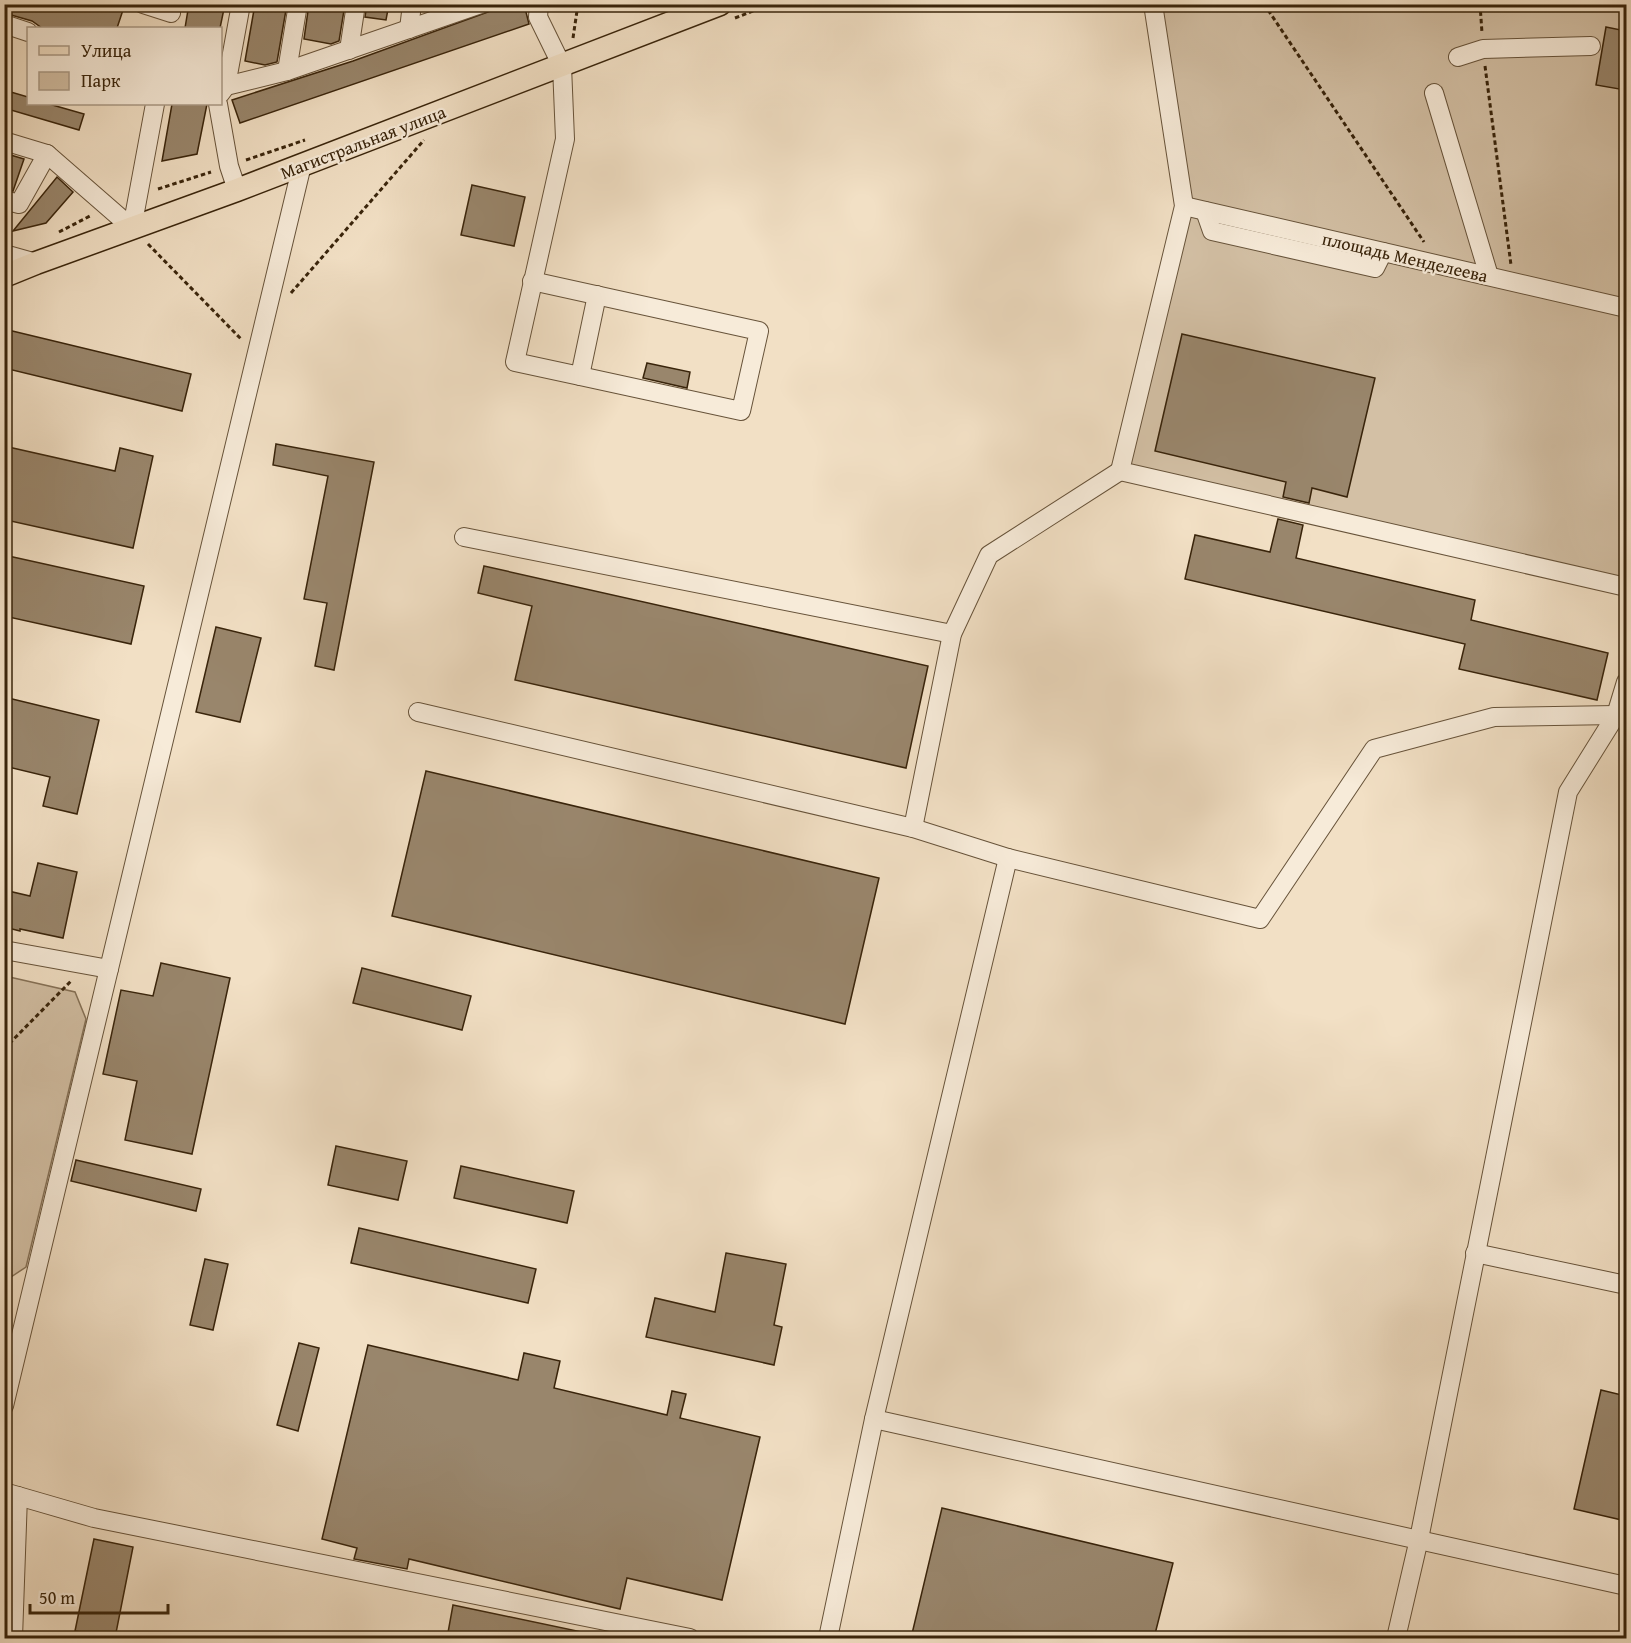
<svg xmlns="http://www.w3.org/2000/svg" width="1631" height="1643" font-family="'Gentium Book Plus',serif">
	<rect width="100%" height="100%" fill="#f2e0c5"/>
	<filter id="stains"><feTurbulence type="fractalNoise" baseFrequency=".00333" numOctaves="4"/><feColorMatrix values="0 0 0 0 .2 0 0 0 0 .09 0 0 0 0 .02 0 0 0 .5 -.17"/></filter>
	<radialGradient id="worn" r=".72"><stop offset=".6" stop-color="#630" stop-opacity="0"/><stop offset="1" stop-color="#630" stop-opacity=".3"/></radialGradient>
	<g fill="#d3c0a5" stroke="#867258" stroke-width="1.5">
		<path d="M1154 5H1626V587L1121 470 1184 206Z"/>
		<path d="M5 976 75 992 86 1019 26 1267 8 1279 4 1278Z"/>
	</g>
	<g fill="#99866c" stroke="#39240b" stroke-width="1.5">
		<path d="M4 4H105L123 10 117 28H42L32 21 4 13Z"/>
		<path d="M189 4H225L220 28H185Z"/>
		<path d="M255 4H287L277 62 265 65 245 61Z"/>
		<path d="M309 4H345L339 41 331 44 304 39Z"/>
		<path d="M367 4H389L386 20 365 17Z"/>
		<path d="M510 4H524L529 24 240 123 232 100 353 61Z"/>
		<path d="M1606 27 1626 31V81L1625 90 1596 85Z"/>
		<path d="M4 90 28 97V104H49L84 114 79 130 4 108Z"/>
		<path d="M172 104H207L197 154 162 161Z"/>
		<path d="M4 153 24 159 13 191 4 189Z"/>
		<path d="M57 177 73 192 46 223 13 231Z"/>
		<path d="M472 185 525 197 514 246 461 235Z"/>
		<path d="M4 329 191 374 182 411 4 368Z"/>
		<path d="M1182 334 1375 378 1347 497 1312 488 1309 503 1283 497 1286 482 1155 451Z"/>
		<path d="M647 363 690 372 687 388 643 378Z"/>
		<path d="M276 444 374 462 334 670 315 666 327 603 304 599 328 476 273 465Z"/>
		<path d="M4 446 115 471 120 448 153 456 133 548 6 520 11 499 4 497Z"/>
		<path d="M1278 519 1303 525 1296 558 1475 600 1471 620 1608 653 1597 700 1459 669 1465 644 1185 579 1195 535 1270 552Z"/>
		<path d="M4 555 144 586 131 644 4 616Z"/>
		<path d="M484 566 928 666 906 768 515 680 532 606 478 593Z"/>
		<path d="M216 627 261 638 240 722 196 712Z"/>
		<path d="M4 697 99 720 77 814 43 806 50 777 4 766Z"/>
		<path d="M426 771 879 878 845 1024 392 916Z"/>
		<path d="M38 863 77 872 63 938 20 929V931L4 927V890L30 896Z"/>
		<path d="M161 963 230 978 192 1154 125 1140 137 1081 103 1074 121 990 153 996Z"/>
		<path d="M362 968 471 996 462 1030 353 1003Z"/>
		<path d="M336 1146 407 1161 398 1200 328 1185Z"/>
		<path d="M76 1160 201 1189 196 1211 71 1181Z"/>
		<path d="M461 1166 574 1191 567 1223 454 1198Z"/>
		<path d="M359 1228 536 1269 528 1303 351 1263Z"/>
		<path d="M726 1253 786 1264 774 1325 782 1327 774 1365 646 1337 655 1298 715 1312Z"/>
		<path d="M205 1259 228 1264 213 1330 190 1325Z"/>
		<path d="M299 1343 319 1348 298 1431 277 1425Z"/>
		<path d="M368 1345 518 1380 524 1353 560 1361 554 1388 667 1415 672 1391 686 1394 680 1418 760 1437 722 1600 627 1578 620 1609 409 1559 407 1569 354 1559 357 1548 322 1539Z"/>
		<path d="M1601 1390 1626 1396V1521L1574 1509Z"/>
		<path d="M942 1508 1173 1563 1154 1638H911Z"/>
		<path d="M94 1539 133 1547 115 1638 75 1631Z"/>
		<path d="M453 1605 582 1632V1638H447Z"/>
	</g>
	<g fill="none" stroke-linecap="round" stroke-linejoin="round">
		<defs>
			<g id="minor">
				<path d="M143 4 171 13"/>
				<path d="M539 4 538 17 562 66 565 139 515 362 580 376 597 295"/>
				<path d="M1153 4 1184 206 1120 471 1626 587"/>
				<path d="M4 24 28 32"/>
				<path d="M409 29 412 4"/>
				<path d="M349 50 356 4"/>
				<path d="M1458 57 1483 49 1591 46"/>
				<path d="M287 71 298 4"/>
				<path d="M226 86 241 4"/>
				<path d="M1434 93 1489 276"/>
				<path d="M220 94 226 86 287 71 481 4"/>
				<path d="M218 104 229 166 237 190"/>
				<path d="M4 141 47 154 132 228"/>
				<path d="M4 200 19 204 47 154"/>
				<path d="M1184 206 1626 308"/>
				<path d="M1205 211 1212 231 1375 268 1383 252"/>
				<path d="M132 228 155 104"/>
				<path d="M4 254 36 263"/>
				<path d="M532 281 759 331 741 411 580 376"/>
				<path d="M464 537 952 634"/>
				<path d="M418 712 913 828 1008 858 874 1419 828 1638"/>
				<path d="M913 828 952 634 989 555 1120 471"/>
				<path d="M1008 858 1260 919 1374 749 1494 717 1616 715"/>
				<path d="M4 950 109 969"/>
				<path d="M1475 1253 1626 1285"/>
				<path d="M4 1406 302 165"/>
				<path d="M874 1419 1626 1586"/>
				<path d="M4 1492 18 1496 13 1638"/>
				<path d="M18 1496 94 1518 690 1638"/>
				<path d="M1396 1638 1419 1539 1568 792 1616 715 1626 682"/>
			</g>
			<path id="major" d="M4 276 36 263 237 190 720 4"/>
		</defs>
		<use href="#minor" stroke="#67533a" stroke-width="20"/>
		<use href="#major" stroke="#39240b" stroke-width="25"/>
		<g stroke="#39240b" stroke-width="3" stroke-dasharray="4.5 3" stroke-linecap="butt">
			<path d="M1264 4 1424 242"/>
			<path d="M1480 4 1482 33"/>
			<path d="M735 18 771 4"/>
			<path d="M573 38 578 4"/>
			<path d="M1485 66 1511 265"/>
			<path d="M246 160 305 140"/>
			<path d="M158 189 211 172"/>
			<path d="M59 232 90 216"/>
			<path d="M148 244 242 340"/>
			<path d="M291 293 424 140"/>
			<path d="M4 1049 72 980"/>
		</g>
		<use href="#minor" stroke="#f7ebd9" stroke-width="18"/>
		<use href="#major" stroke="#f2e0c5" stroke-width="22"/>
	</g>
	<g text-anchor="middle" dominant-baseline="central" stroke-width="4.5" stroke-linejoin="round" paint-order="stroke">
		<g font-size="18" fill="#39240b" stroke="#f7ebd9">
			<text transform="translate(363 142) rotate(-21)">Магистральная улица</text>
			<text transform="translate(1405 257) rotate(13)">площадь Менделеева</text>
		</g>
	</g>
	<rect width="1631" height="1643" fill="none" stroke="#f2e0c5" stroke-width="24"/>
	<rect x="6" y="6" width="1619" height="1631" fill="none" stroke="#39240b" stroke-width="3"/>
	<rect x="12" y="12" width="1607" height="1619" fill="none" stroke="#39240b" stroke-width="1.5"/>
	<rect x="27" y="27" width="195" height="78" fill="#f7ebd9" stroke="#ab9b87" stroke-width="1.5"/>
	<rect x="39" y="46" width="30" height="9" fill="#f2e0c5" stroke="#ab9b87" stroke-width="1.5"/>
	<text x="81" y="57" font-size="18" fill="#39240b">Улица</text>
	<rect x="39" y="72" width="30" height="18" fill="#d3c0a5" stroke="#ab9b87" stroke-width="1.5"/>
	<text x="81" y="87" font-size="18" fill="#39240b">Парк</text>
	<path d="M30 1604v9h138v-9" fill="none" stroke="#39240b" stroke-width="3"/>
	<text x="39" y="1604" font-size="18" fill="#39240b" stroke="#f7ebd9" stroke-width="4.5" paint-order="stroke">50 m</text>
	<rect width="100%" height="100%" filter="url(#stains)"/>
	<rect width="100%" height="100%" fill="url(#worn)"/>
</svg>
